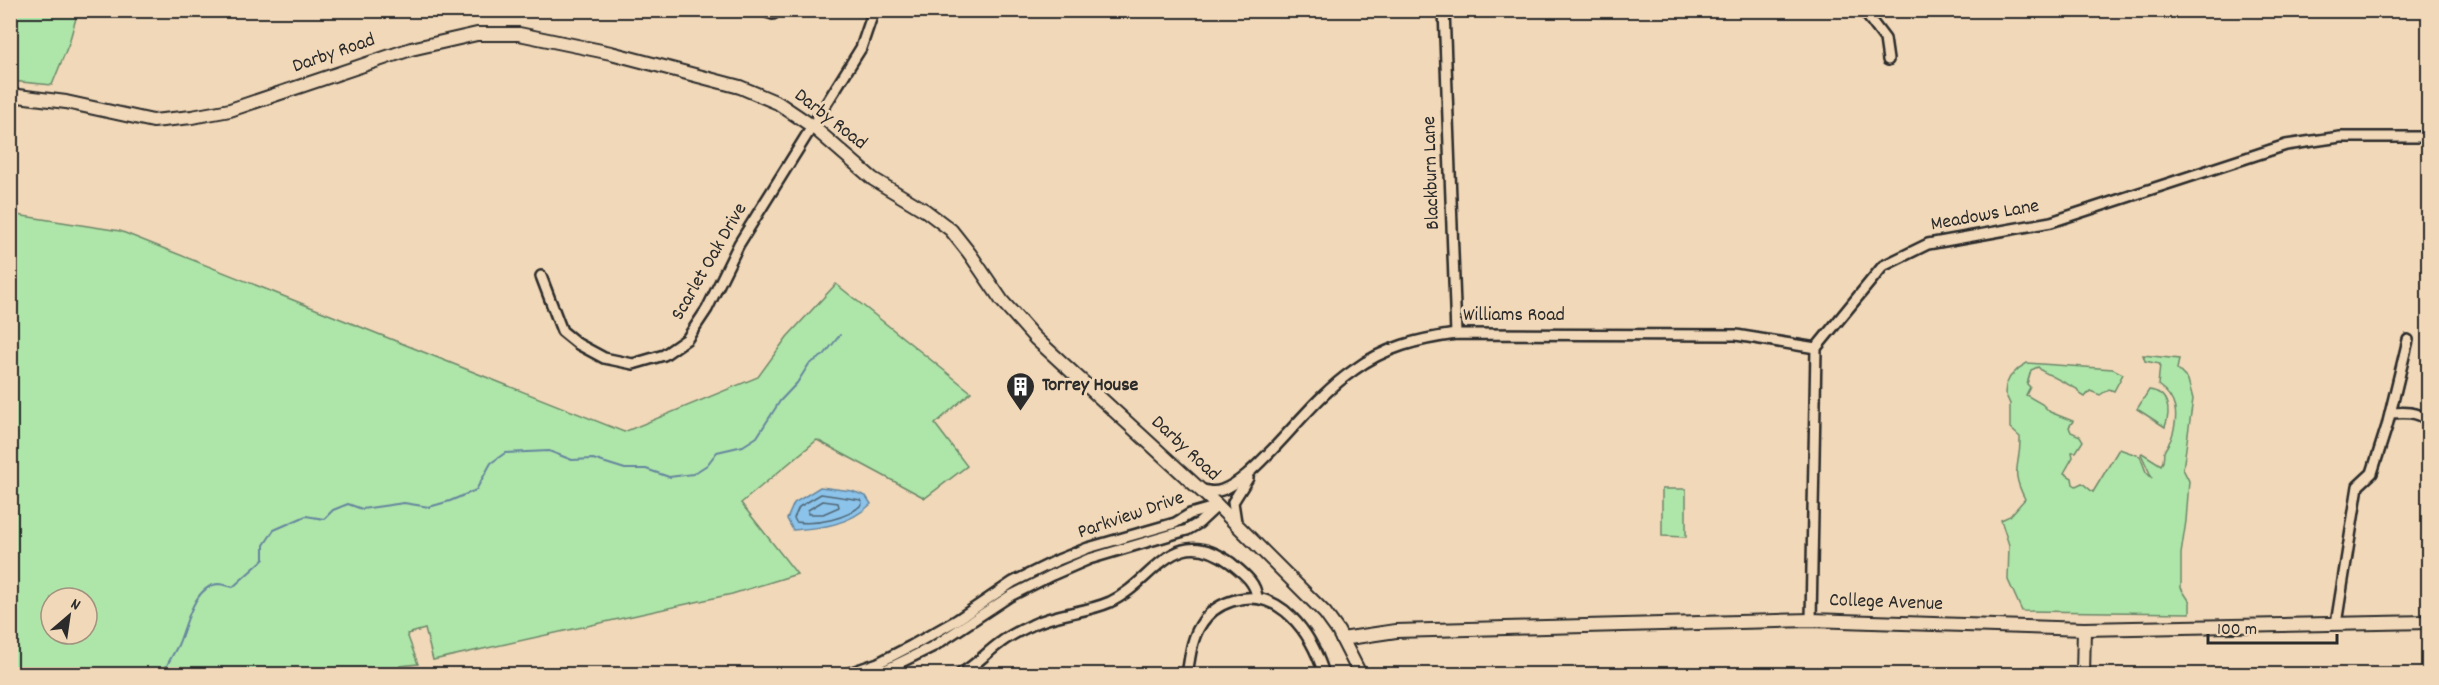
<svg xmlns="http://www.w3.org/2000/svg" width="2439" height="685" font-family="Dekko,sans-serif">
	<rect width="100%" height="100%" fill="#f1d8b8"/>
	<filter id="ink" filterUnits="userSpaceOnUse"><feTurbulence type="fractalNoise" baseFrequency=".0167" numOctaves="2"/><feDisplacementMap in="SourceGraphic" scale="12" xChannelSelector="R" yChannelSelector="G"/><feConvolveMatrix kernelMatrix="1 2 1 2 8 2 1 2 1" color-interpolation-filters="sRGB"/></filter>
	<g filter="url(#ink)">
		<g fill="#aee5a8" stroke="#6c886a" stroke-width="1.5" fill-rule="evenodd">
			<path d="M10 11H78L69 43 52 85 11 81Z"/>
			<path d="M10 214 120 231 624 432 758 377 787 337 836 284 971 392 935 424 967 466 925 498 817 440 741 503 797 574 732 594 433 660 425 629 407 634 418 664 400 666 394 674H11ZM51 598H87V634H51Z"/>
			<path d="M2143 355 2179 359 2177 369 2188 380 2193 399 2183 469 2189 481 2186 521 2181 554V588L2190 602V613L2022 611 2008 580 2009 545 2001 520 2010 516 2025 499C2009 468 2021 467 2020 437L2010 428V404L2005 393 2006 385 2010 377 2019 368 2027 363 2113 369 2123 374 2114 391 2109 389 2100 395 2090 391 2085 397 2080 394 2077 389 2042 371 2038 367 2031 370 2027 384 2030 387 2026 395 2042 404 2050 412 2073 421 2069 427 2071 432 2080 436 2083 441 2076 452H2072L2073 457 2064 473 2072 478 2073 484 2076 486 2082 483 2093 492 2119 449 2140 456 2146 472 2152 478 2141 454 2142 453 2161 465C2165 460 2163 458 2164 452 2165 448 2169 444 2171 439 2179 417 2178 399 2158 385L2160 364 2145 361Z"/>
			<path d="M2149 390C2169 392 2171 411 2165 427L2137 409Z"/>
			<path d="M1662 489H1686V537L1662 536Z"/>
		</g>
		<path fill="#8bc3ea" stroke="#65869e" stroke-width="1.5" d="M820 487 852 491 866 496 871 504C849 525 822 528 793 530L787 519 794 503Z"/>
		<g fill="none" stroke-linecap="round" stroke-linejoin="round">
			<g stroke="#516877" stroke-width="1.5">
				<path d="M821 494 861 500 862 504C848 519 816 525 796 522L794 518 799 507Z"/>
				<path d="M823 501 838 503 839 507 823 514H808V510Z"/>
			</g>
			<path stroke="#65869e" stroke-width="2" d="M163 674C167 664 173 655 178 645 186 628 193 586 218 584 223 584 228 586 233 587L264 559V545L274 530 306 516 324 519 333 510 348 504 362 509 404 503 429 507 450 501 476 490 491 463 505 453 549 451 572 460 593 459 625 469H646L669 477 693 474 707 465 717 452 743 446 757 437 780 401 797 383 809 364 824 355 840 335"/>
			<defs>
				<g id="street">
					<path d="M761 10 773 14"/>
					<path d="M1444 10 1456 334"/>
					<path d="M1863 10 1885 39 1888 60"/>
					<path d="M541 276 562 331 578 344 604 358 633 364 664 355 687 339 707 309 739 244 861 48 874 10"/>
					<path d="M2390 413C2404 412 2418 411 2428 421"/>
					<path d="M1200 489C1208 491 1214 493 1222 490 1241 483 1258 464 1272 450 1298 423 1323 391 1354 370 1385 347 1419 339 1456 334L1736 335 1816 348"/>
					<path d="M1236 522 1233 502 1248 478"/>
					<path d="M1811 620 1816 348 1883 266 1928 244 2051 222 2286 145 2340 137H2428"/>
					<path d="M2336 624 2358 486 2372 473 2387 426 2408 340"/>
					<path d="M846 674 878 663 911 646 957 620 1013 582 1058 560 1088 548 1175 523 1190 514 1218 506"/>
					<path d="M877 674 934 646 1010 596 1052 575 1089 559 1187 530 1199 523 1214 509"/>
					<path d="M960 674C975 666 986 653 1000 643 1009 636 1021 630 1032 625 1056 613 1085 613 1110 602 1155 581 1173 521 1231 563 1243 573 1256 582 1257 598"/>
					<path d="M1187 674C1190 659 1191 640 1200 626 1207 614 1219 605 1232 601 1280 585 1312 635 1324 674"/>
				</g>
				<g id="secondary">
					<path d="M10 95 66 102 153 121 192 117 230 110 411 49 477 34H519L611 53 740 87 778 103 812 126 873 179 926 211 951 230 970 254 1002 301 1035 338 1218 506 1325 613 1338 631 1360 674"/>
					<path d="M1342 639 1396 631 1811 620 2084 629 2428 622"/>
					<path d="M2083 674 2084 629"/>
				</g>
			</defs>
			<use href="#street" stroke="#2b2b2b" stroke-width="14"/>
			<use href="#secondary" stroke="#2b2b2b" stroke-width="16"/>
			<use href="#street" stroke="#f1d8b8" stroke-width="9"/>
			<use href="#secondary" stroke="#f1d8b8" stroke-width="12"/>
		</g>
	</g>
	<defs>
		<symbol id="building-pin" viewBox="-11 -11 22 30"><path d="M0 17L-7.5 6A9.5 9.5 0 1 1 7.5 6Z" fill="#2b2b2b" stroke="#f1d8b8"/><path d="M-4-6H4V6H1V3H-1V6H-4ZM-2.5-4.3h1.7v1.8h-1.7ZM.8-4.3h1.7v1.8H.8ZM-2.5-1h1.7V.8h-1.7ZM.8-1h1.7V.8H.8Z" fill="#fff"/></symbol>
	</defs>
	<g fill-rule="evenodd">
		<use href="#building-pin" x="1004" y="370" width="33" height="45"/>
	</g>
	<g text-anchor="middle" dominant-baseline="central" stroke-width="6" stroke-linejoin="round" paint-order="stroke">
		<g font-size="20" fill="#2b2b2b" stroke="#f1d8b8">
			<text transform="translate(334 54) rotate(-19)">Darby Road</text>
			<text transform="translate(830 120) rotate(38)">Darby Road</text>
			<text transform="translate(1432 173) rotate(-92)">Blackburn Lane</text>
			<text transform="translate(1985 216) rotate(-10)">Meadows Lane</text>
			<text transform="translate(710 262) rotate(-60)">Scarlet Oak Drive</text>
			<text x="1514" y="316">Williams Road</text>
			<text transform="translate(1185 449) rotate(43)">Darby Road</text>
			<text transform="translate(1131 516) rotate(-19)">Parkview Drive</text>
			<text transform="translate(1886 603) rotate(2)">College Avenue</text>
		</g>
		<g font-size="20" font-weight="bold" fill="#2b2b2b" stroke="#f1d8b8" text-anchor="start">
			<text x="1042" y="386">Torrey House</text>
		</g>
	</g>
	<rect width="2439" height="685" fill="none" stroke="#f1d8b8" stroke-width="36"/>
	<rect x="18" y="18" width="2403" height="649" fill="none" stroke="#2b2b2b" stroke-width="2" filter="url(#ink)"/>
	<g transform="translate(69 616) rotate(29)"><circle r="28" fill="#f1d8b8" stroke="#a29380" stroke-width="1.5"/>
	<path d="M0-4.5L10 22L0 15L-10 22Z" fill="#2b2b2b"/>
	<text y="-9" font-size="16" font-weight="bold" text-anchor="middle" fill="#2b2b2b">N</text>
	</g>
	<path d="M2208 634v9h129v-9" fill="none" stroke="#2b2b2b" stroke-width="3"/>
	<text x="2217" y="634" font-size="18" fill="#2b2b2b" stroke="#f1d8b8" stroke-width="4.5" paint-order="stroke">100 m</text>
</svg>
